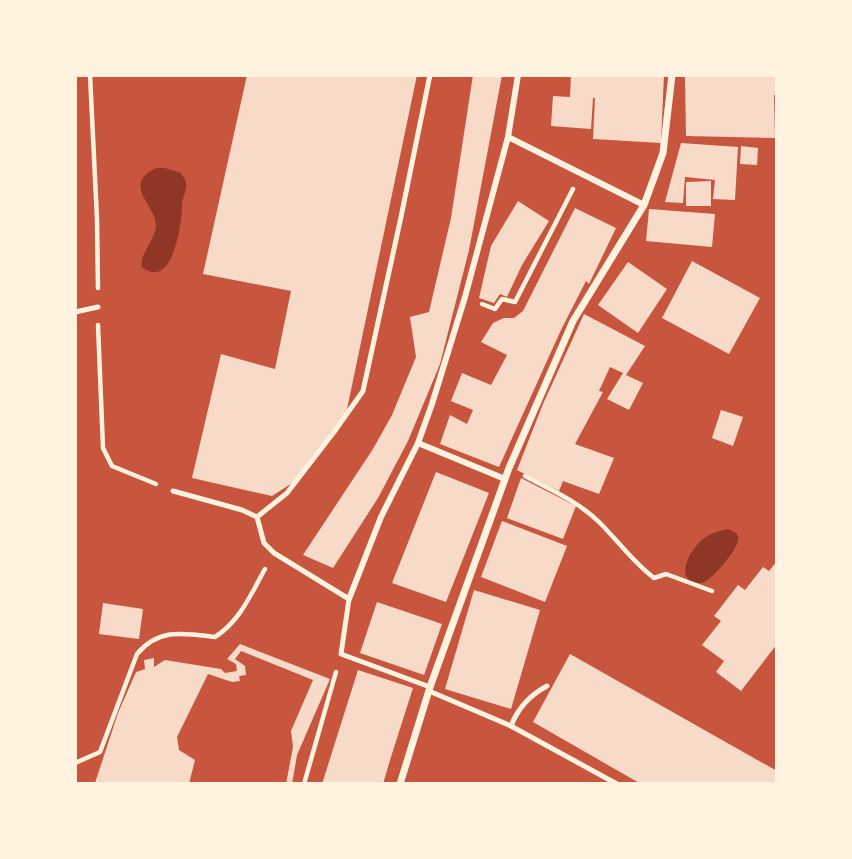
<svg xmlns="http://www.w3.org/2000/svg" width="852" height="859" font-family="'Titillium Web',sans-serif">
	<rect width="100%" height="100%" fill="#c8553d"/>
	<g fill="#8f3625">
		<path d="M156 168H165L181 173C183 177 185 178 186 183 187 192 182 197 182 205 182 222 173 292 142 267 139 253 156 240 156 225 156 205 121 185 156 168Z"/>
		<path d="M728 529C734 532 739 533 738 540 738 549 710 583 701 583 671 583 691 548 703 539 711 533 719 531 728 529Z"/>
	</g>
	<g fill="#f7dbc8">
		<path d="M247 75H417L346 414 297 480 272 496 192 478 221 354 275 369 291 291 203 274Z"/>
		<path d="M473 75H502L469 250 440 364 408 441 378 498 333 568 303 555 373 449 392 415 416 357 410 317 429 312 451 218Z"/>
		<path d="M571 75H664L661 143 593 139 595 98H593L591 129 551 126 553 96 570 97Z"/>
		<path d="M685 75H777V95H774L775 138 686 136Z"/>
		<path d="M681 143 738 147 735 200 713 199 715 180 685 177 683 203 665 202Z"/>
		<path d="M741 146 758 148 757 165 740 164Z"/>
		<path d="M711 181V206H686V182Z"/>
		<path d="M518 201 549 221 522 265 507 297 500 294 494 303 479 298 491 246Z"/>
		<path d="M575 208 616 228 589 284 586 281 561 330 499 467 440 444 450 415 467 424 473 410 451 401 462 373 491 385 507 355 481 342 493 323 504 318H514L523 311Z"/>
		<path d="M649 209 715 214 712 247 646 241Z"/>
		<path d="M692 261 760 298 729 354 662 318Z"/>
		<path d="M628 262 667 289 638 333 598 305Z"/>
		<path d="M584 314 645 346 626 375 643 383 629 410 607 399 623 373 610 367 599 391 603 392 575 444 614 458 599 494 563 481 559 491 517 470 543 404Z"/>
		<path d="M721 410 743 417 733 446 712 438Z"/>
		<path d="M436 472 489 493 446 602 392 583Z"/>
		<path d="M521 478 576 506 563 539 507 518Z"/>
		<path d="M502 521 567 546 545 602 481 577Z"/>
		<path d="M777 561V644L741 691 716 672 724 661 702 645 721 621 714 616 738 585 745 590 763 567 769 571Z"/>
		<path d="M474 590 540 610 511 709 445 689Z"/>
		<path d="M377 602 442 624 424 675 360 653Z"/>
		<path d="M103 603 143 609 139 639 99 634Z"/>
		<path d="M240 644 330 679 297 755 292 784H286L293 747 291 731 313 680 241 651 235 659 245 666 246 675 239 676 240 681 232 682 208 674 177 737 179 750 195 760 189 784 95 783 118 713 136 672 145 669 144 660 154 658V667L165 660 221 669 225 673 237 671 236 664 227 659Z"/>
		<path d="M570 654 777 771V784H641L533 722Z"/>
		<path d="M358 670 413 688 391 757 383 784H322Z"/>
	</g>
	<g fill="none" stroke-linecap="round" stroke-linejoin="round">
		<g stroke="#fff3e0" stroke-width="4.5">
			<path d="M90 75 97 219 98 288"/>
			<path d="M482 304 495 309 502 299 515 302 573 189"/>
			<path d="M98 325 103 448 112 466 156 484"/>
			<path d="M525 476C552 490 579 502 600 523 619 542 632 561 654 578L666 574 712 591"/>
			<path d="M75 763 100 752 137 654C159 628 183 633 215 637 240 621 251 594 265 569"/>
			<path d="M304 784 336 672"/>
		</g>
		<g stroke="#fff3e0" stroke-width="5">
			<path d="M75 312 98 307"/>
			<path d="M173 491 242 510 257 517"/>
			<path d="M257 517 287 493 334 432 363 391 401 217 430 75"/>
			<path d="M257 517 264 543 274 553 349 599 341 654 430 687"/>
			<path d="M429 691 511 726 617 784"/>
			<path d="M511 726C518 708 530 695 547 686"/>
		</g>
		<g stroke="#fff3e0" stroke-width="6">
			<path d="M508 137 644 205"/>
			<path d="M418 443 505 479"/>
			<path d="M349 599 381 517 418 443 432 404 465 297 508 137 518 75"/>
		</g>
		<path stroke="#fff3e0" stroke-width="7" d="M400 784 430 687 509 468 573 321 644 205 663 153 672 75"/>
	</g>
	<rect width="852" height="859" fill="none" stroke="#fff3e0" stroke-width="154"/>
</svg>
